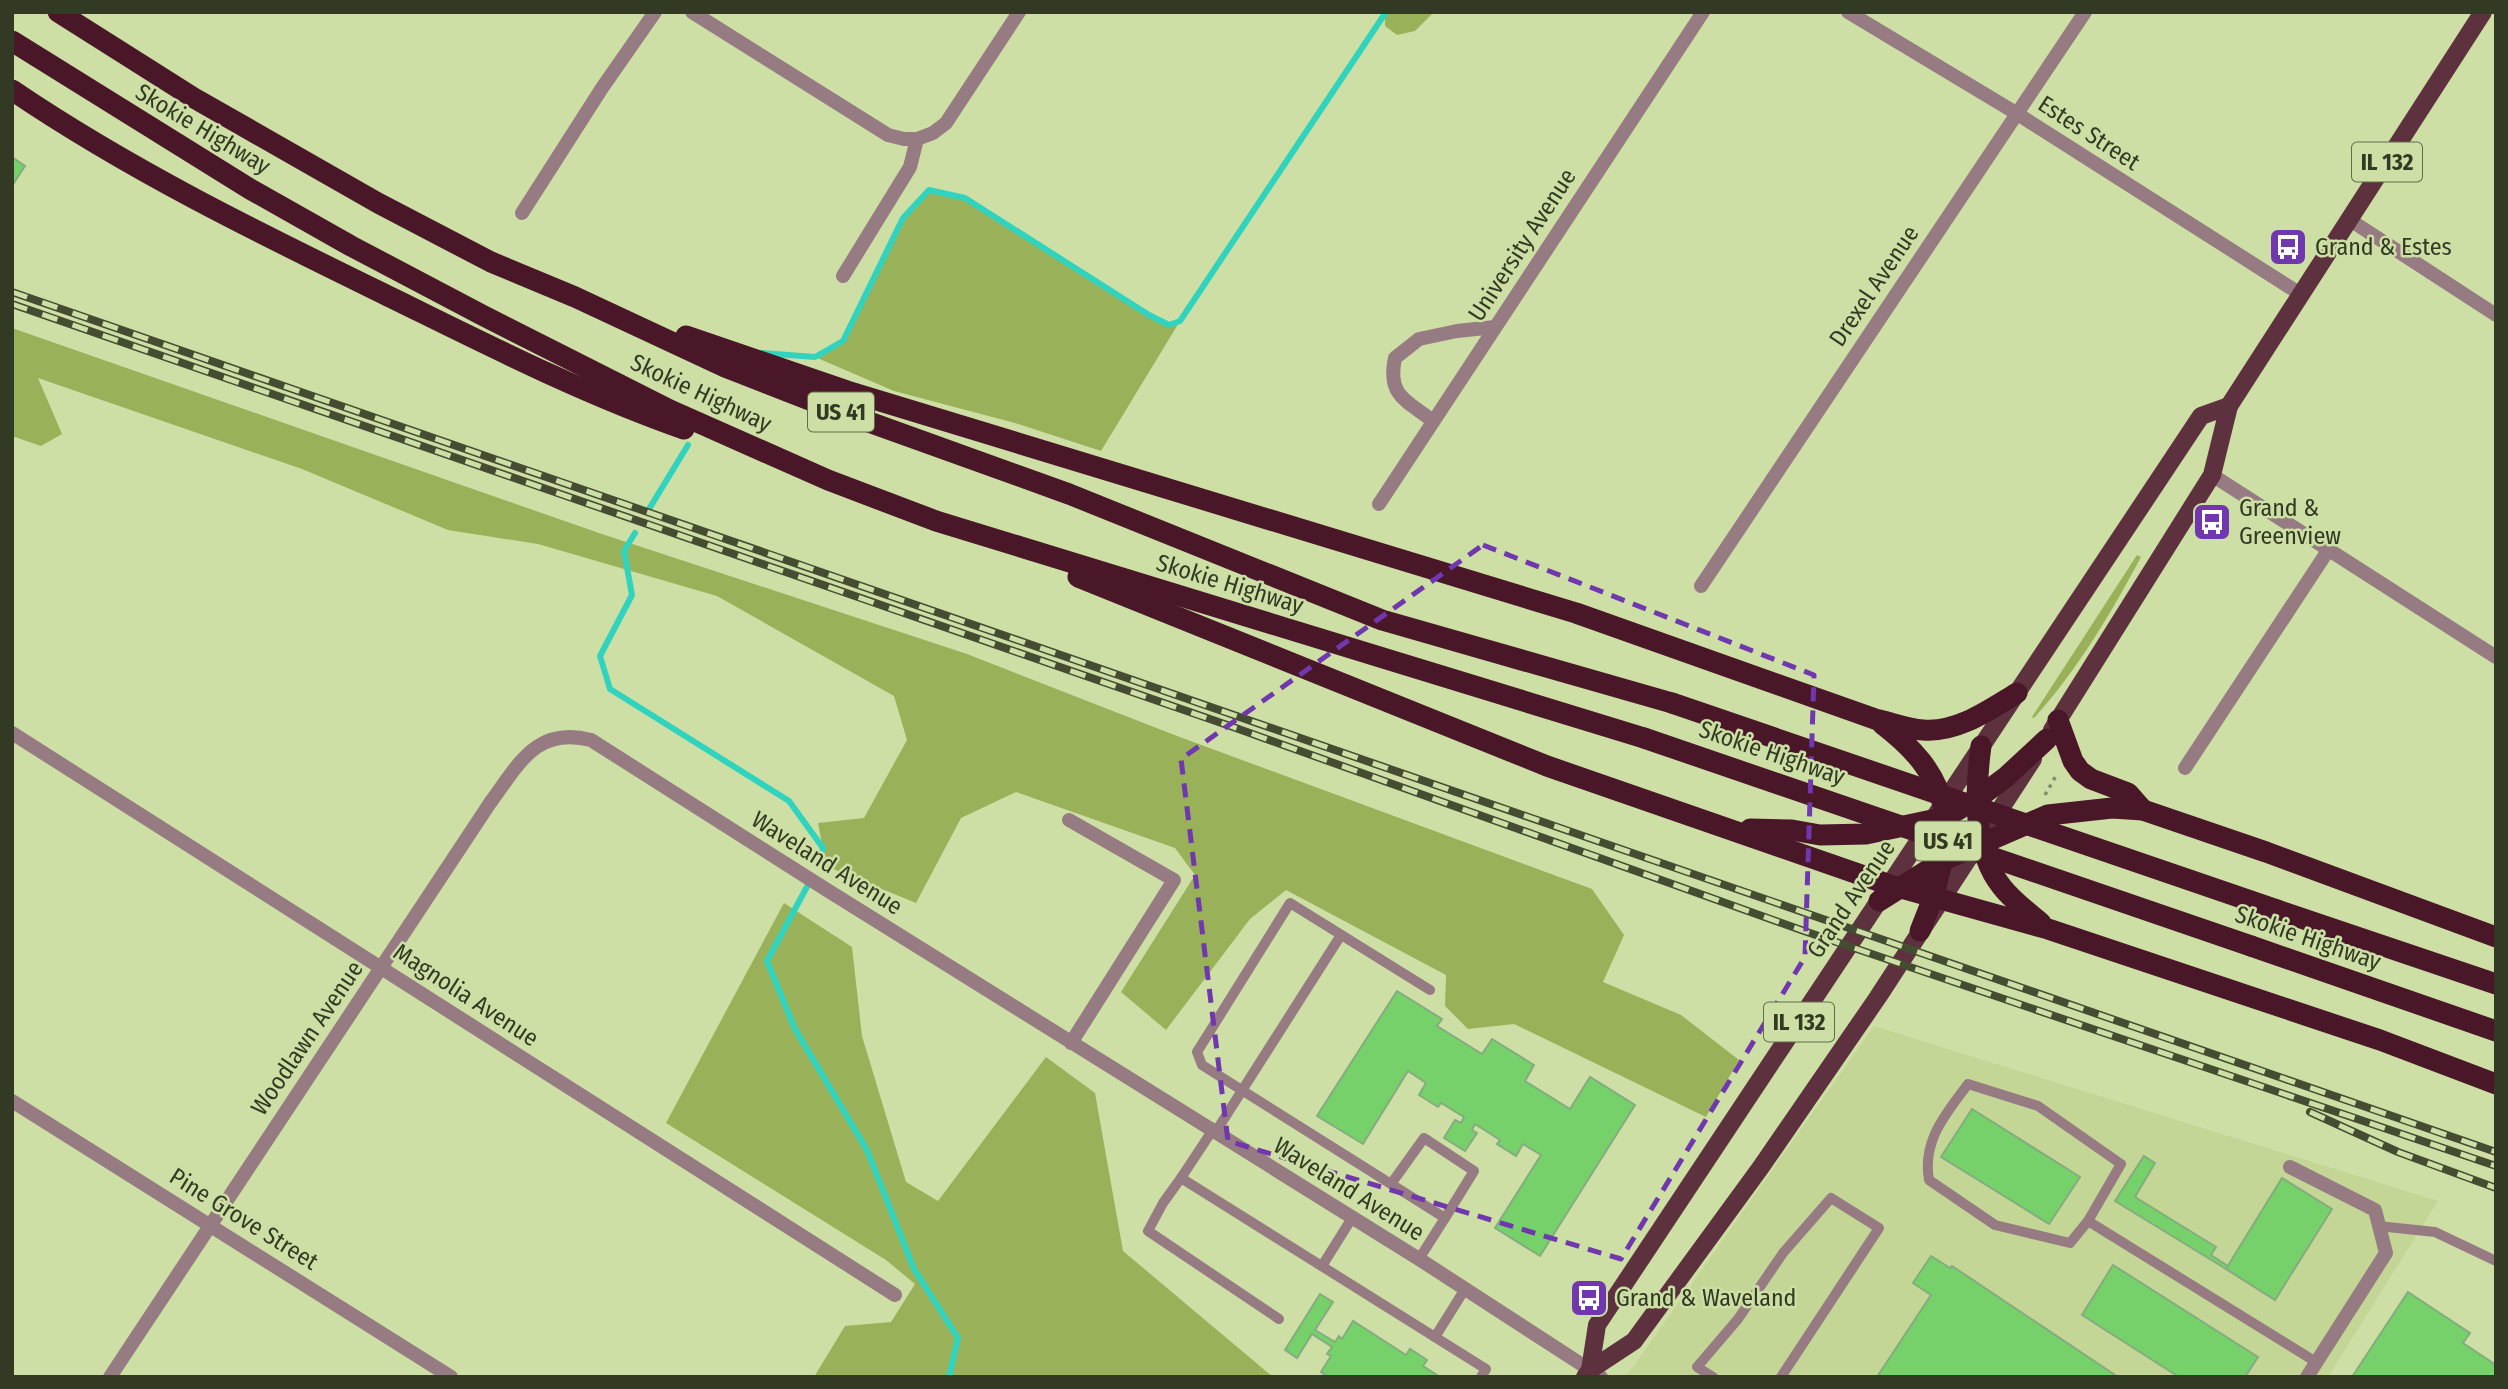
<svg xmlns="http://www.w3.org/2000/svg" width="2508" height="1389" font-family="'Fira Sans Condensed',sans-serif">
	<rect width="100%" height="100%" fill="#cddfa5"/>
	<path fill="#c3d695" d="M1874 1026 2438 1201 2328 1377H1626Z"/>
	<g fill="#99b158">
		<path d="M1385 12H1434L1415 31 1397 35 1385 26Z"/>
		<path d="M929 190 965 198 1149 315 1169 325 1180 321 1101 451 1015 423 894 391 815 357 843 341 903 218Z"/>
		<path d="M12 328 599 533 967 654 1177 736 1592 889 1624 935 1603 982 1681 1015 1739 1060 1706 1117 1514 1024 1468 1029 1445 1006 1446 975 1286 890 1250 919 1166 1030 1121 992 1195 875 1175 848 1016 792 961 818 916 903 826 866 818 823 864 818 907 740 894 696 717 596 538 544 448 530 302 469 38 378 62 434 41 446 12 436Z"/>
		<path d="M2137 555 2141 557C2110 615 2078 669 2034 718L2032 717Z"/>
		<path d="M784 903 852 947 862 1036 906 1182 938 1201 1046 1057 1095 1093 1123 1251 1273 1377H814L845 1326 891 1322 915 1284 886 1260 666 1123Z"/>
	</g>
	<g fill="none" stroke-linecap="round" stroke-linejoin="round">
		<g stroke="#30d4be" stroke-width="6">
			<path d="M762 353 815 357 843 341 903 218 929 190 965 198 1149 315 1169 325 1180 321 1386 12"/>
			<path d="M649 509 688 445"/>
			<path d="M635 533 624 551 632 595 600 656 610 689 789 801 823 848 817 864"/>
			<path d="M809 883 767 961 795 1029 867 1150 914 1269 958 1338 949 1377"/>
		</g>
	</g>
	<g fill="#76d16b" stroke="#84ac7f" stroke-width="2">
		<path d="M12 157 25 166 12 186Z"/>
		<path d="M1397 991 1442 1019 1437 1026 1482 1054 1492 1039 1534 1065 1525 1081 1570 1109 1590 1077 1635 1105 1540 1256 1495 1228 1541 1155 1523 1144 1516 1156 1497 1144 1500 1140 1475 1124 1472 1130 1477 1133 1465 1151 1444 1138 1455 1120 1461 1123 1464 1117 1441 1103 1438 1107 1419 1095 1426 1083 1408 1071 1363 1144 1317 1116Z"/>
		<path d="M1972 1109 2080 1177 2049 1224 1941 1157Z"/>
		<path d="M2144 1156 2155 1163 2135 1197 2216 1247 2211 1255 2228 1266 2226 1269 2115 1201Z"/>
		<path d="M2282 1178 2332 1209 2275 1300 2226 1269Z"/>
		<path d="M1931 1256 1950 1268 1952 1266 2118 1377H1877L1931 1295 1913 1283Z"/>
		<path d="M2113 1265 2258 1357 2245 1377H2179L2082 1315Z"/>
		<path d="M2408 1292 2470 1333 2463 1343 2496 1365V1377H2352Z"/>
		<path d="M1320 1294 1333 1302 1315 1330 1335 1342 1339 1336 1342 1339 1353 1321 1406 1355 1410 1349 1427 1360 1423 1366 1440 1377H1328L1321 1372 1331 1356 1327 1354 1332 1347 1312 1334 1297 1358 1285 1350Z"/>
	</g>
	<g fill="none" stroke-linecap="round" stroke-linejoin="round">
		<path stroke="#818e65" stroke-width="3.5" stroke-dasharray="3.5 5" stroke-linecap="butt" d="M2045 795 2057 774"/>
		<g stroke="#977b82" stroke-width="10">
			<path d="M1968 1084 2038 1106 2121 1164 2088 1221 2070 1243 1995 1225 1929 1180C1922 1140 1946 1114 1968 1084Z"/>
			<path d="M1212 1131 1181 1178 1486 1369 1481 1377"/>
			<path d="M1215 1133 1341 935"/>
			<path d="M1181 1178 1163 1203 1148 1231 1279 1319"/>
			<path d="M1391 1184 1424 1138 1474 1171 1445 1218"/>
			<path d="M2088 1221 2316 1362"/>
			<path d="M2378 1226 2435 1232 2496 1261"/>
			<path d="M1419 1259 1445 1218 1202 1065 1197 1052 1290 903 1430 990"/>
			<path d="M1322 1266 1352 1218"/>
			<path d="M1435 1337 1465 1289"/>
			<path d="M1713 1377 1697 1367 1738 1319 1783 1253 1831 1198 1879 1228 1781 1377"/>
		</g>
		<g stroke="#977b82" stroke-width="14">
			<path d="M692 12 888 135 904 139H917"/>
			<path d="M1848 12 2016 113 2302 295"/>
			<path d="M522 213 602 88 655 12"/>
			<path d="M2350 220 2496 315"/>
			<path d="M843 276 910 167 917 139 933 133 946 123 1019 12"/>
			<path d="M1433 421C1406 400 1387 396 1395 358L1419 339 1457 331 1495 327"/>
			<path d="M2212 475 2496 657"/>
			<path d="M1379 504 1703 12"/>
			<path d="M1701 586 2085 12"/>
			<path d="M12 733 895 1295"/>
			<path d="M2185 768 2329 549"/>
			<path d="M1069 820 1174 880 1071 1043"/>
			<path d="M12 1101 451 1377"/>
			<path d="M2290 1167 2375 1210 2386 1253 2307 1377"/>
			<path d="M110 1377 490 803C519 764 536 726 591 740L827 890 1419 1259 1601 1377"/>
		</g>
		<g stroke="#5e313f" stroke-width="18">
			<path d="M2052 730 2212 475 2229 406 2483 12"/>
			<path d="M1590 1370 1597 1325 2201 416 2229 406"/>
			<path d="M1585 1377 1590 1370 1634 1341 1761 1167 1878 997 2033 759"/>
		</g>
		<g stroke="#491728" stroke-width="21">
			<path d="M58 12 194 98 378 203 491 262 575 297 725 367 830 408 1069 494 1382 620 1672 703"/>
			<path d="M12 41 250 189 351 246 482 315 670 410 828 480 936 521 1644 738"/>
			<path d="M12 90C130 170 257 232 384 294 482 342 581 393 684 429"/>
			<path d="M686 336 847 391 1576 613 1875 719C1890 722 1907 729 1923 730 1957 733 1989 710 2017 693"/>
			<path d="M1078 577 1547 766 1890 885 2048 929 2380 1040 2496 1084"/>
			<path d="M2058 720 2073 761 2080 771 2091 779 2128 793 2143 810"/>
			<path d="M1882 724C1912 747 1936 772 1944 809"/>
			<path d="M1981 746C1975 790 1972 850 2002 887 2013 901 2028 912 2041 923"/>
			<path d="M1750 829 1792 830 1820 835 1866 834 1946 817 1978 798 2006 777 2047 739"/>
			<path d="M1879 901 1944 860 2048 815 2112 808 2143 810 2266 852 2496 937"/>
			<path d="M2277 910 2496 984"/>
			<path d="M1920 931 1933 898 1944 855"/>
			<path d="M2251 946 2496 1031"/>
		</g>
		<defs>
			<g id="rail">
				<path d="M12 292 2496 1152"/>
				<path d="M12 304 1233 727 1804 931 2496 1166"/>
				<path d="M2310 1112 2398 1152 2496 1188"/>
			</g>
		</defs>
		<use href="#rail" stroke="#444c31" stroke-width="8"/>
		<use href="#rail" stroke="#cddfa5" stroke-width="5" stroke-dasharray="16" stroke-linecap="butt"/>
		<g stroke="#491728" stroke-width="21">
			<path d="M1672 703 2277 910"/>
			<path d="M1644 738 2251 946"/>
		</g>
	</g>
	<path fill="none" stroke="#7037ae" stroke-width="5" stroke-dasharray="14 9" stroke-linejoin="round" d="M1483 545 1814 675 1805 957 1621 1259 1228 1141 1181 759Z"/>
	<defs>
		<symbol id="bus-square" viewBox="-11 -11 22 22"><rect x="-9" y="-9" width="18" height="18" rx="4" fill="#7037ae" stroke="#cddfa5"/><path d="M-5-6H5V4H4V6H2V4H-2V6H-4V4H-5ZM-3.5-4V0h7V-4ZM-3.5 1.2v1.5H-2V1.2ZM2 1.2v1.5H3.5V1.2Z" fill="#fff"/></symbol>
	</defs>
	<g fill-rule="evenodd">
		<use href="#bus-square" x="2266" y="225" width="44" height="44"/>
		<use href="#bus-square" x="2190" y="500" width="44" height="44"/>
		<use href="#bus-square" x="1567" y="1276" width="44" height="44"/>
	</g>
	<g text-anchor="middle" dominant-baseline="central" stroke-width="5" stroke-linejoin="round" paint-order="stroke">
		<g fill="#cddfa5" stroke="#616c4a" stroke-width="2">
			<rect x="2352" y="142.5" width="70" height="39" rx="5"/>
			<rect x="808" y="392.5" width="66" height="39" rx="5"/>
			<rect x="1915" y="821.5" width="66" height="39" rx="5"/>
			<rect x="1764" y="1002.5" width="70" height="39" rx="5"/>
		</g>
		<g font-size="23" font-weight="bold" fill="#333a23">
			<text x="2387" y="162">IL 132</text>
			<text x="841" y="412">US 41</text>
			<text x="1948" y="841">US 41</text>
			<text x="1799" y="1022">IL 132</text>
		</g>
		<g font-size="24" fill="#333a23" stroke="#cddfa5">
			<text transform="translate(203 129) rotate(31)">Skokie Highway</text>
			<text transform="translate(2089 133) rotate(33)">Estes Street</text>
			<text transform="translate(1522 245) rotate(-57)">University Avenue</text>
			<text transform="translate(1874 286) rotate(-56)">Drexel Avenue</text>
			<text transform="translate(701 393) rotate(25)">Skokie Highway</text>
			<text transform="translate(1230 584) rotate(17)">Skokie Highway</text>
			<text transform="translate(1772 753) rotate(19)">Skokie Highway</text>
			<text transform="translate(827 863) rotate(32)">Waveland Avenue</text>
			<text transform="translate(1851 899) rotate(-56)">Grand Avenue</text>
			<text transform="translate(2308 938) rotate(19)">Skokie Highway</text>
			<text transform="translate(466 995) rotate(33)">Magnolia Avenue</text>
			<text transform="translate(307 1038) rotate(-56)">Woodlawn Avenue</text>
			<text transform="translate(1349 1189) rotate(32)">Waveland Avenue</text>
			<text transform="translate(244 1219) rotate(32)">Pine Grove Street</text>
		</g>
		<g font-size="24" fill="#333a23" stroke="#cddfa5" text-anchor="start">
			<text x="2315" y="247">Grand &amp; Estes</text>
			<text x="2239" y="508">Grand &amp;<tspan x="2239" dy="28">Greenview</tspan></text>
			<text x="1616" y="1298">Grand &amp; Waveland</text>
		</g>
	</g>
	<rect width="2508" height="1389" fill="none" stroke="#333a23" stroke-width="28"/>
</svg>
